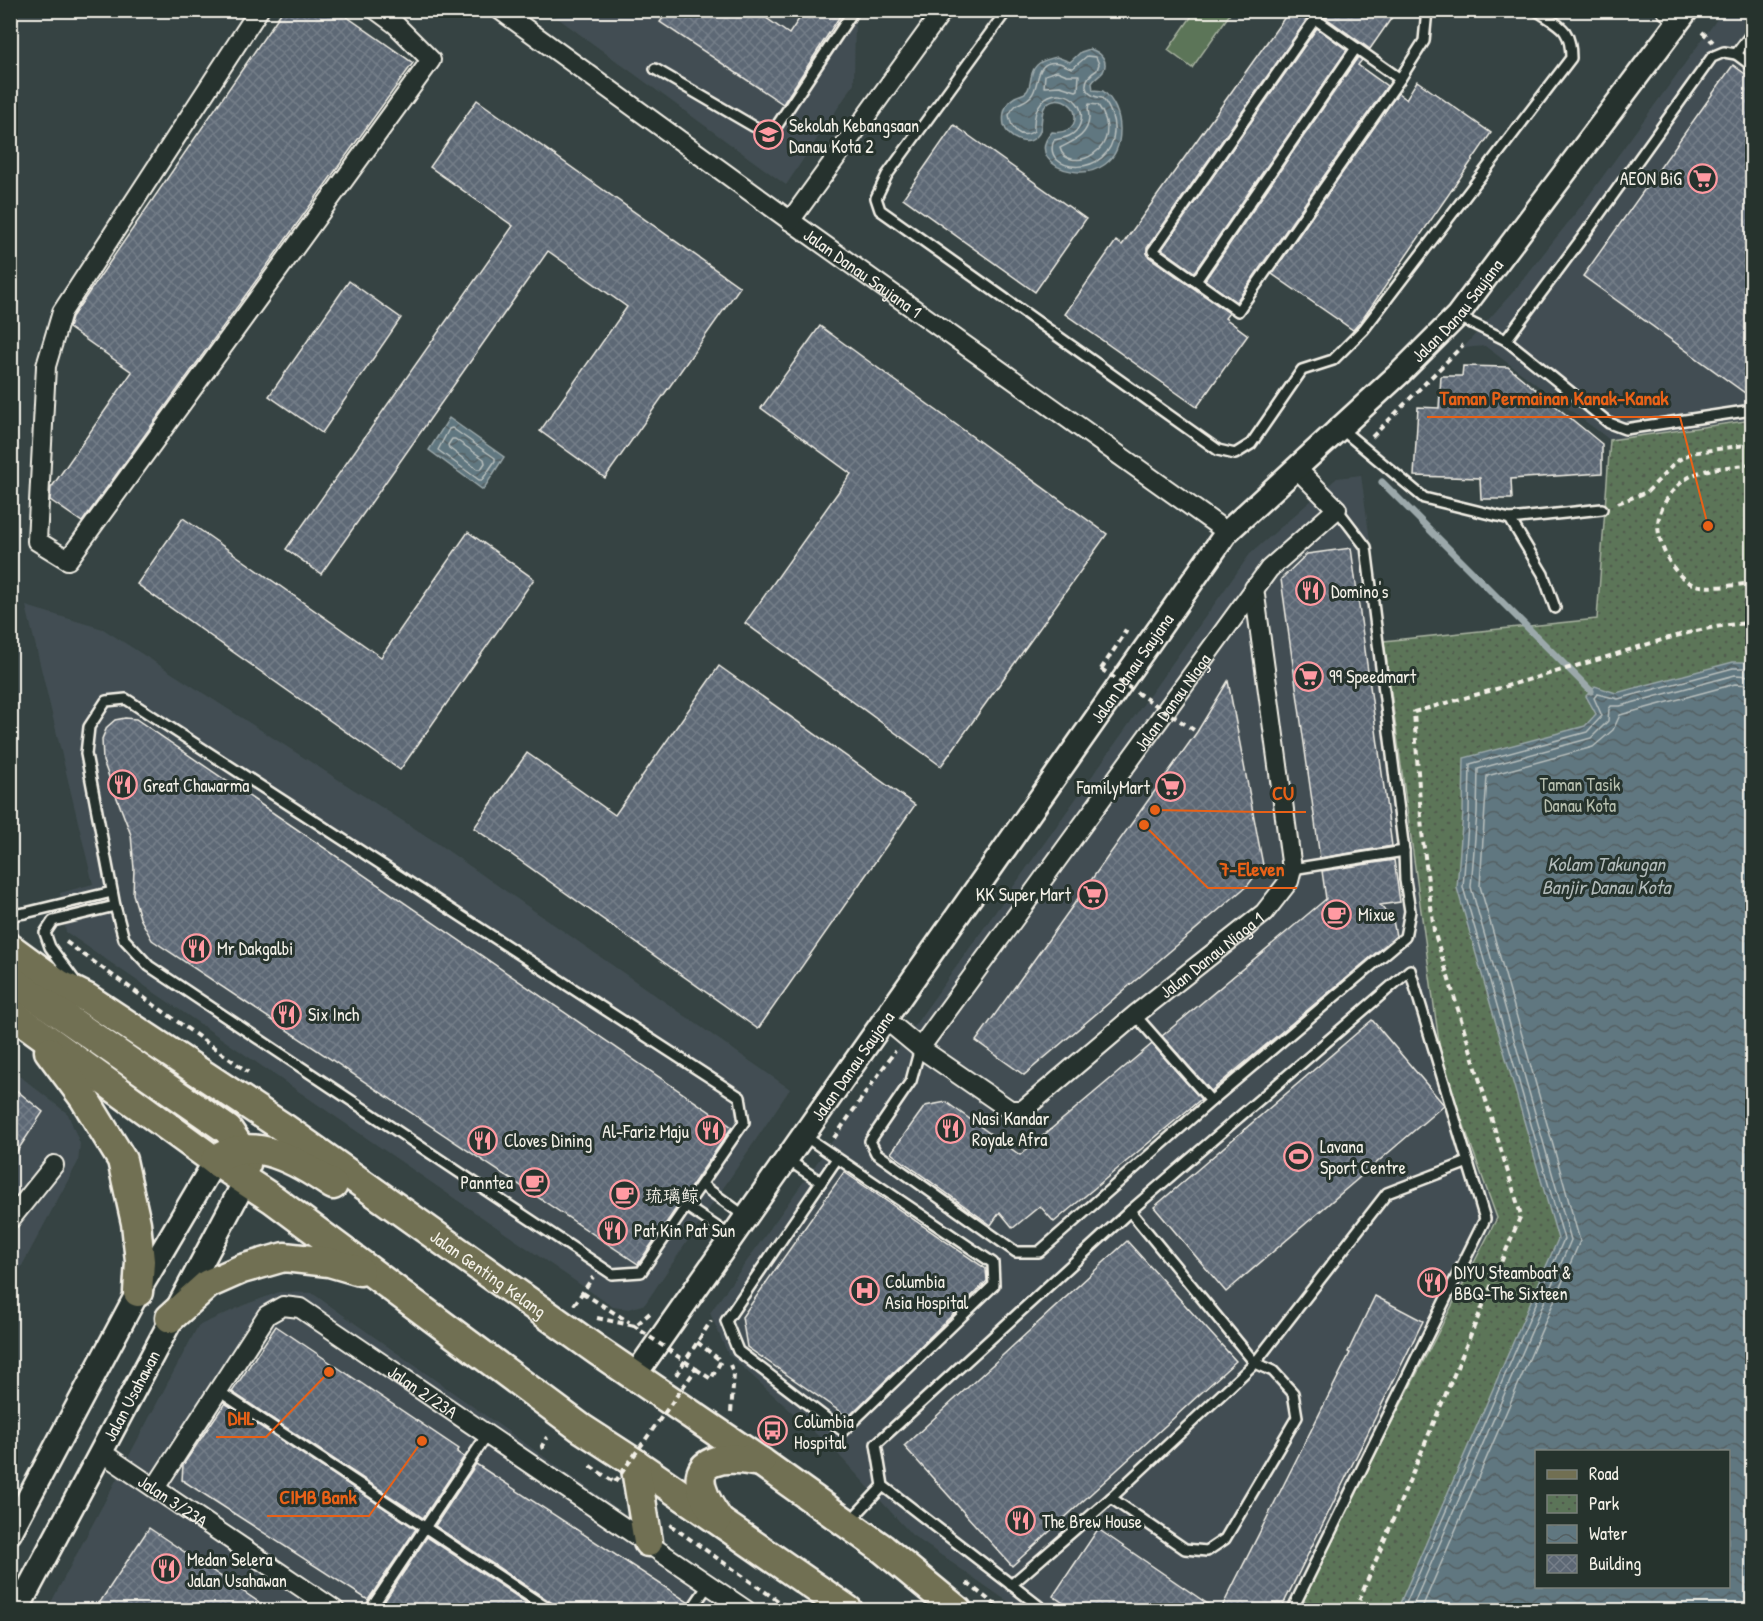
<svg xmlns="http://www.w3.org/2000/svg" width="1763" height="1621" font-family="'Patrick Hand','LXGW WenKai TC',sans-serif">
	<defs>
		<pattern id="park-dots" width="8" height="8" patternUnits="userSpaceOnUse" patternTransform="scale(1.5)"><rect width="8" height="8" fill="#5b7458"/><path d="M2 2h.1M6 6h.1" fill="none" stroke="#515c4e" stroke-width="1.8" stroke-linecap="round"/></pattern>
		<pattern id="water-waves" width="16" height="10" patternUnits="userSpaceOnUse" patternTransform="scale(1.5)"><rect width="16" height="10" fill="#607780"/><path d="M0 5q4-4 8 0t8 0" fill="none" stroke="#546063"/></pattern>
		<pattern id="building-cross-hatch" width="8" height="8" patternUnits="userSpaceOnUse" patternTransform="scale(1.5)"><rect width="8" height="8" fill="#5d6875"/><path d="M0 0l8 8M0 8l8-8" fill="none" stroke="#757e89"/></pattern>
	</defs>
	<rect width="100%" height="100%" fill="#364343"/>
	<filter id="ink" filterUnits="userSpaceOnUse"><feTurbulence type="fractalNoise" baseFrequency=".0167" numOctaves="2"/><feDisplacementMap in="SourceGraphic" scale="12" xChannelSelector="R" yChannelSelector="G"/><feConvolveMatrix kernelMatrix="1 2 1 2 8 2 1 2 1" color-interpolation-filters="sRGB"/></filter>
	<g filter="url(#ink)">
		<g fill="#424e52">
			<path d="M548 11H859L855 16 854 84 786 185Z"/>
			<path d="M1723 11H1752V420L1610 440 1485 346 1463 348 1513 292 1582 205Z"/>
			<path d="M1361 475 1442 1064 1497 1218 1295 1610H1020L912 1535 837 1453 728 1354 710 1313 1250 554 1337 478Z"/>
			<path d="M26 606 103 629 431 839 790 1089 645 1304 629 1309 613 1307 66 932 60 893 93 884Z"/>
			<path d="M11 1069 68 1114 80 1144 78 1162 11 1286Z"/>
			<path d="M279 1292 312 1293 761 1610H47L198 1326 244 1305Z"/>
		</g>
		<path fill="#5b7458" stroke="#a8b2a0" stroke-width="1.5" d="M1196 10 1232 11 1192 68 1168 50Z"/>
		<path fill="url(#park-dots)" stroke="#a8b2a0" stroke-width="1.5" fill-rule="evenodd" d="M1752 420V1610H1319L1301 1599 1497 1218 1442 1064 1384 641 1597 619 1610 440ZM1536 1452H1728V1586H1536Z"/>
		<g fill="url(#water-waves)" stroke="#9ba8aa" stroke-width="1.5" fill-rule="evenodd">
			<path d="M1090 49C1101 52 1109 61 1103 72 1099 77 1095 78 1092 83L1093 90 1103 91C1114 100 1120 115 1120 129 1121 199 1016 171 1052 132 1063 134 1076 129 1075 116 1075 101 1054 93 1045 106 1039 115 1044 130 1037 136 1026 148 1008 138 1004 125 1002 114 1005 103 1015 97 1020 94 1024 95 1027 91 1030 87 1030 82 1031 78 1033 63 1043 60 1057 57L1070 62 1081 52Z"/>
			<path d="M449 418 504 457 483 490 429 450Z"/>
			<path d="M1733 662H1752V1610H1397L1558 1239 1457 888 1463 812 1464 758 1585 726 1596 714 1586 696 1595 686 1616 693ZM1536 1452H1728V1586H1536Z"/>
		</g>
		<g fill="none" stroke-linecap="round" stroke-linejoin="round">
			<g stroke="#b9c0be" stroke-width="1.5">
				<path d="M1087 56 1096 57 1099 64 1097 70C1081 80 1082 95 1102 98 1110 107 1115 120 1114 132 1111 179 1040 174 1054 140 1065 138 1076 136 1080 124 1091 90 1031 76 1034 131 1019 141 1011 128 1009 115 1016 100 1023 105 1031 96 1041 85 1033 59 1059 63 1064 64 1067 68 1073 68Z"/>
				<path d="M1057 71 1067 75H1079L1078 90 1076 91 1060 86 1044 87 1045 75Z"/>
				<path d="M1089 104 1098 105C1130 150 1067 176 1060 148 1073 141 1088 136 1089 118 1089 112 1087 109 1089 104Z"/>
				<path d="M452 428 495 458V461L482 480H479L438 450 449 429Z"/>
				<path d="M452 439H455L484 459 485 463 481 469H477L449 448 448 445Z"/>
				<path d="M1403 1610 1564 1239 1463 887 1469 812 1470 764 1587 732 1602 716 1594 698 1597 694 1618 699 1733 668H1752"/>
				<path d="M1411 1610 1571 1240 1471 887 1477 813 1478 769 1591 738 1608 721 1609 709 1611 706H1620L1735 675 1752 676"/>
				<path d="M1421 1610 1580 1241 1480 886 1487 776 1593 747 1613 730 1620 715 1735 684 1752 685"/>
			</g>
			<path stroke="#9ba8aa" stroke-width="7" d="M1382 482 1591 691"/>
		</g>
		<g fill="url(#building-cross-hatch)" stroke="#f4f1e8" stroke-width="1.5">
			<path d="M283 10H337L413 63 82 522 50 500 51 488 132 372 69 328 72 317Z"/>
			<path d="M669 10H755L789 34 805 10H844L783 104 660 22Z"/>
			<path d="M1290 10H1397L1370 49 1319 13 1315 12 1310 15 1147 248V253L1149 257 1229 313 1225 318 1248 335 1197 407 1065 314 1116 241 1122 245Z"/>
			<path d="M1317 28 1347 50 1194 272 1162 249Z"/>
			<path d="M1358 57 1362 60 1358 65 1387 86 1236 302 1205 280Z"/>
			<path d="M1733 65 1752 79V398L1583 276Z"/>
			<path d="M1417 81 1491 133 1362 320 1353 330 1272 274 1398 93 1406 99Z"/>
			<path d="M477 100 740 287 605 478 540 431 627 307 548 251 321 574 286 549 513 226 430 167Z"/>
			<path d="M954 125 1086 219 1035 292 903 198Z"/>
			<path d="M349 281 401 318 322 433 269 396Z"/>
			<path d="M820 326 1107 534 941 766 745 623 851 474 761 408Z"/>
			<path d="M1463 366 1508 367 1602 444V473L1511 479 1512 499H1481L1480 478 1414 476 1418 407 1439 408 1441 376H1462Z"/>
			<path d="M183 518 381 657 468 532 534 579 400 770 137 584Z"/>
			<path d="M1351 548 1392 846 1320 858 1281 579 1307 554Z"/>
			<path d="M719 666 915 805 758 1029 474 828 527 753 615 815Z"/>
			<path d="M1228 681 1263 865 1248 885 1024 1075 976 1041 1197 732Z"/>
			<path d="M125 718 136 719 732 1127 638 1264 152 940 140 918 133 894 134 869 131 835 103 761 102 739 107 727 115 720Z"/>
			<path d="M1394 860 1400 902 1380 905 1393 920 1396 936 1211 1091 1162 1036 1326 899 1322 871Z"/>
			<path d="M1372 1020 1444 1105 1226 1292 1154 1207Z"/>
			<path d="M1152 1044 1201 1099 1054 1222 1040 1206 1013 1228 1000 1212 991 1225 891 1153 925 1106 946 1102 1020 1155Z"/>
			<path d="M10 1085 43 1112 10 1162Z"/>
			<path d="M844 1172 986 1269 987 1281 848 1417 747 1347 742 1317Z"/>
			<path d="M1127 1241 1236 1361 1012 1566 904 1446Z"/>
			<path d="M1375 1296 1423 1321 1280 1611H1220L1350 1353 1348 1352Z"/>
			<path d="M276 1326 459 1449 457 1452 464 1457 423 1518 232 1392Z"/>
			<path d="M225 1403 416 1529 368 1600 182 1480 183 1465Z"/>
			<path d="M476 1464 688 1602 684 1611H557L554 1604 435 1526Z"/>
			<path d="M149 1528 272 1611H94Z"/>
			<path d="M1098 1529 1218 1611H1075L1053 1596Z"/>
			<path d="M427 1537 539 1611H384L380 1608Z"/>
		</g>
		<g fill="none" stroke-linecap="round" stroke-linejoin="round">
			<defs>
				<g id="service">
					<path d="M1007 10 887 175 876 198 880 210 1218 450 1235 454 1251 444 1302 370 1333 360 1364 329 1571 58C1571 27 1559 26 1536 10"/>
					<path d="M1752 33 1736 54 1752 66"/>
					<path d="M655 69 753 126 766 131 776 127 854 10"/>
					<path d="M1400 79 1315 19 1153 251 1238 311 1400 79 1424 41 1427 10"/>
					<path d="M1196 281 1356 48"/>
					<path d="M1457 316 1506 340 1585 234 1712 57 1724 52 1736 54"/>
					<path d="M1506 340 1609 423 1625 429 1752 410"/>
					<path d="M1340 428 1424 498 1510 519 1602 509"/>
					<path d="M1510 519 1543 574 1555 608"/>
					<path d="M126 699 740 1097 744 1122 641 1272 612 1274 149 966 124 939 115 906 86 754 89 727 106 701Z"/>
					<path d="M1292 869 1404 851"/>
					<path d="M10 915 25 913 112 892"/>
					<path d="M75 981 50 947 45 933 53 921 115 906"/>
					<path d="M1135 1015 1211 1101"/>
					<path d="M920 1048 911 1081 870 1141 876 1153 1016 1252H1039L1211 1101 1405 937 1410 911 1405 880 1404 851 1366 547 1337 509"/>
					<path d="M803 1135 993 1263 994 1285 843 1431 738 1351 726 1321 836 1160"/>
					<path d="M788 1160 821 1182"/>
					<path d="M702 1185 746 1217"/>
					<path d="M687 1207 732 1237"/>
					<path d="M217 1390 550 1610"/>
					<path d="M1111 1498 1185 1549 1207 1551 1225 1539 1297 1417 1293 1393 1273 1371 1255 1363 1387 1193 1468 1162"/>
					<path d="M850 1521 883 1486"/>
					<path d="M1011 1585 1111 1498 1255 1363 1130 1211"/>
					<path d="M370 1610 487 1435"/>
					<path d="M691 1610 709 1584"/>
					<path d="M723 1610 731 1600"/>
					<path d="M1044 1610 883 1486 876 1444 1130 1211 1410 970 1485 1219 1292 1610"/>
				</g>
				<g id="minor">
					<path d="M259 10 62 312 46 366 37 541 68 560 431 60 395 24 376 10"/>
					<path id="s1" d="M500 10 799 227 1227 532"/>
					<path d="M1666 10 1680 19"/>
					<path d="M790 221 943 10"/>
					<path id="s2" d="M885 1019 920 1048 1010 1110H1023L1135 1015 1264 913 1289 881 1292 869 1254 588"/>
					<path id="s3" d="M920 1048 1269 569 1337 509 1296 468"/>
					<path d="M10 1220 54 1165"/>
					<path id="s4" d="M101 1452 335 1610"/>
					<path id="s5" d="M155 1488 267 1315 283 1306 300 1308 746 1610"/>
				</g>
				<g id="tertiary">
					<path id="s6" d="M635 1375 1227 532 1401 372 1457 316 1687 10"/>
					<path d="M10 1533 138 1292 215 1161"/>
					<path id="s7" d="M17 1610 245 1181"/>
				</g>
				<g id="primary">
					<path id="s8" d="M10 948 59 984 87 998 284 1128 598 1351 761 1462 883 1549 957 1610"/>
					<path d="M10 979 228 1130 240 1148 246 1164"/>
					<path d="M10 1012 215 1161 273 1199 581 1428 635 1463 848 1610"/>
					<path d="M49 1051 84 1098 122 1160 136 1223 140 1261 138 1292"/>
					<path d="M215 1161C251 1132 301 1163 333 1185"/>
					<path d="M170 1318 208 1284 242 1269 284 1257 329 1262 360 1271"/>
					<path d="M635 1463 648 1542"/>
					<path d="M718 1519C708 1505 687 1472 713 1462 728 1456 746 1460 761 1462"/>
				</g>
			</defs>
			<use href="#service" stroke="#f4f1e8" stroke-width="14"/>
			<use href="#minor" stroke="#f4f1e8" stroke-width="22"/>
			<use href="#tertiary" stroke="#f4f1e8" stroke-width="27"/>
			<use href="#primary" stroke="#f4f1e8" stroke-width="33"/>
			<g stroke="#f4f1e8" stroke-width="4" stroke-dasharray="6 4.5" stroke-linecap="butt">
				<path d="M1702 32 1713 42"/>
				<path d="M1372 437 1463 345"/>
				<path d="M1752 464C1734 467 1710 467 1693 475 1678 482 1666 497 1660 513 1652 535 1671 575 1692 584 1708 590 1736 585 1752 583"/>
				<path d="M1618 503 1647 492 1677 461 1691 453 1752 444"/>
				<path d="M1101 669 1126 632 1121 629"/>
				<path d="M66 942 248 1072"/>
				<path d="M834 1138 895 1051"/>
				<path d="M583 1293 627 1321"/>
				<path d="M574 1305 593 1277"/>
				<path d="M597 1318 635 1326 650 1313"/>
				<path d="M730 1365 734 1374 731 1412"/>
				<path d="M696 1369 711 1379 721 1361 697 1342"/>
				<path d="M676 1375 711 1321"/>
				<path d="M543 1449 542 1446 547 1437"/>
				<path d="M590 1466 614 1482"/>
				<path d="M670 1525 791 1610"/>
				<path d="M967 1583 1002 1610"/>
				<path d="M1355 1610 1521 1215 1434 931 1422 832 1414 712C1476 695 1538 677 1600 659 1650 644 1701 625 1752 623"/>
			</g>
			<use href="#service" stroke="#26332d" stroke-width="9"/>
			<use href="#minor" stroke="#26332d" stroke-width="18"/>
			<use href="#tertiary" stroke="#26332d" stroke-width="22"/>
			<use href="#primary" stroke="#716f52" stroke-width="28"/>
			<g stroke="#f4f1e8" stroke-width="4" stroke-dasharray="6 4.5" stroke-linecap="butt">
				<path d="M1101 669 1197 732"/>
				<path d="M615 1482 696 1369 627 1321"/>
			</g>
		</g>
	</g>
	<defs>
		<symbol id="school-ring" viewBox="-11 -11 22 22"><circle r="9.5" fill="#26332d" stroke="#ff9aa2" stroke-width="1.5"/><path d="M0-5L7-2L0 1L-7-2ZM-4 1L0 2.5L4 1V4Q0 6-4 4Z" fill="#ff9aa2"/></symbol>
		<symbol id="supermarket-ring" viewBox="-11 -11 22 22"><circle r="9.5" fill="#26332d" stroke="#ff9aa2" stroke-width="1.5"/><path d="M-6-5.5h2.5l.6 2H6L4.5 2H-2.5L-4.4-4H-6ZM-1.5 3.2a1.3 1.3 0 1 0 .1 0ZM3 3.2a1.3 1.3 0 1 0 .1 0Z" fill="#ff9aa2"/></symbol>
		<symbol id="restaurant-ring" viewBox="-11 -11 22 22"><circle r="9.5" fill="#26332d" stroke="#ff9aa2" stroke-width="1.5"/><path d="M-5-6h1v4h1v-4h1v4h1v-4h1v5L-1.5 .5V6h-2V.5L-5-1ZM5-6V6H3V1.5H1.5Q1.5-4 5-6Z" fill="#ff9aa2"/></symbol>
		<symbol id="cafe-ring" viewBox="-11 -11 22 22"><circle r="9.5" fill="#26332d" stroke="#ff9aa2" stroke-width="1.5"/><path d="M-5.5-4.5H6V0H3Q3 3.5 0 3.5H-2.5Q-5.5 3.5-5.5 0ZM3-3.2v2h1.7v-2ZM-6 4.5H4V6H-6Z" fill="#ff9aa2"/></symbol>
		<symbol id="stadium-ring" viewBox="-11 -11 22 22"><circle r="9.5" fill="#26332d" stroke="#ff9aa2" stroke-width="1.5"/><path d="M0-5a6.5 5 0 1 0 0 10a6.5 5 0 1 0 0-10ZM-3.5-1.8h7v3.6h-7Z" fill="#ff9aa2"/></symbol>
		<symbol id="hospital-ring" viewBox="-11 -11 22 22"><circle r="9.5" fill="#26332d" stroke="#ff9aa2" stroke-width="1.5"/><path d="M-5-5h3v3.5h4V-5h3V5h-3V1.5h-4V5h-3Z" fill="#ff9aa2"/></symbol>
		<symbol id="bus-ring" viewBox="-11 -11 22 22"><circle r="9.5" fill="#26332d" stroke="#ff9aa2" stroke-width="1.5"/><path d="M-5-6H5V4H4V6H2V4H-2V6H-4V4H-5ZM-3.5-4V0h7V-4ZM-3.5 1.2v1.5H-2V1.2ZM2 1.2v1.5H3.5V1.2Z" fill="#ff9aa2"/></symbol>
	</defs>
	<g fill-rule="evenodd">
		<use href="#school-ring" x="752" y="118" width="33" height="33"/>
		<use href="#supermarket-ring" x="1686" y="162" width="33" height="33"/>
		<use href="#restaurant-ring" x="1294" y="574" width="33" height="33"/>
		<use href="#supermarket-ring" x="1292" y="660" width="33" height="33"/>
		<use href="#restaurant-ring" x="106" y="768" width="33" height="33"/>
		<use href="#supermarket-ring" x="1154" y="770" width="33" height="33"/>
		<use href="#supermarket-ring" x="1076" y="878" width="33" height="33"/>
		<use href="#cafe-ring" x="1320" y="898" width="33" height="33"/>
		<use href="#restaurant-ring" x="180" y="932" width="33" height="33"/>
		<use href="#restaurant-ring" x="270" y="998" width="33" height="33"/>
		<use href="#restaurant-ring" x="934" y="1112" width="33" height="33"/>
		<use href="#restaurant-ring" x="694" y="1114" width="33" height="33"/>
		<use href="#restaurant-ring" x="466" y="1124" width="33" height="33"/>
		<use href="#stadium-ring" x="1282" y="1140" width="33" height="33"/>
		<use href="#cafe-ring" x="518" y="1166" width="33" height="33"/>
		<use href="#cafe-ring" x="608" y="1178" width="33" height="33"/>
		<use href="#restaurant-ring" x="596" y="1214" width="33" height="33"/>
		<use href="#restaurant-ring" x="1416" y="1266" width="33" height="33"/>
		<use href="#hospital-ring" x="848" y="1274" width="33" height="33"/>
		<use href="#bus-ring" x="756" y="1414" width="33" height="33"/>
		<use href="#restaurant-ring" x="1004" y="1504" width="33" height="33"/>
		<use href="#restaurant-ring" x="150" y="1552" width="33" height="33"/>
	</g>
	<g text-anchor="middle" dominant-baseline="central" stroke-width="6" stroke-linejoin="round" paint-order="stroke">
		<g font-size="18" fill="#f4f1e8" stroke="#26332d" text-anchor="start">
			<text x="789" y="125">Sekolah Kebangsaan<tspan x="789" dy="21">Danau Kota 2</tspan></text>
			<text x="1682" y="178" text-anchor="end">AEON BiG</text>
			<text x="1331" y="591">Domino's</text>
			<text x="1329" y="676">99 Speedmart</text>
			<text x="143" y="785">Great Chawarma</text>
			<text x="1150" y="787" text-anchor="end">FamilyMart</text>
			<text x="1071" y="894" text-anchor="end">KK Super Mart</text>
			<text x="1358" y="914">Mixue</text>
			<text x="217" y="948">Mr Dakgalbi</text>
			<text x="308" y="1014">Six Inch</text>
			<text x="972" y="1118">Nasi Kandar<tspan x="972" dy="21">Royale Afra</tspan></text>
			<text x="689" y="1131" text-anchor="end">Al-Fariz Maju</text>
			<text x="504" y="1140">Cloves Dining</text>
			<text x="1320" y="1146">Lavana<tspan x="1320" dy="21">Sport Centre</tspan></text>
			<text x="513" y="1182" text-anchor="end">Panntea</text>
			<text x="645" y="1195">琉璃鲸</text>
			<text x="634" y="1230">Pat Kin Pat Sun</text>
			<text x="1454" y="1272">DIYU Steamboat &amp;<tspan x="1454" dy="21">BBQ-The Sixteen</tspan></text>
			<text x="885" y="1281">Columbia<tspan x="885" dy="21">Asia Hospital</tspan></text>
			<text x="794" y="1421">Columbia<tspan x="794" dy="21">Hospital</tspan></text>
			<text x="1042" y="1521">The Brew House</text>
			<text x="187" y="1559">Medan Selera<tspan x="187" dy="21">Jalan Usahawan</tspan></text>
		</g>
		<g font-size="18" fill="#f4f1e8" stroke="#26332d">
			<text stroke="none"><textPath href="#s1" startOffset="448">Jalan Danau Saujana 1</textPath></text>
			<text stroke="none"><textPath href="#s6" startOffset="1350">Jalan Danau Saujana</textPath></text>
			<text stroke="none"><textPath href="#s6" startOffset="864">Jalan Danau Saujana</textPath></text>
			<text stroke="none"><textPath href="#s3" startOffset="428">Jalan Danau Niaga</textPath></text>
			<text stroke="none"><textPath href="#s2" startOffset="412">Jalan Danau Niaga 1</textPath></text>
			<text stroke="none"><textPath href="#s6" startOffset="378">Jalan Danau Saujana</textPath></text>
			<text stroke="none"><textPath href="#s8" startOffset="579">Jalan Genting Kelang</textPath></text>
			<text stroke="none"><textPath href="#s5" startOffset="390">Jalan 2/23A</textPath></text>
			<text stroke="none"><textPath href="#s7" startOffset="243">Jalan Usahawan</textPath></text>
			<text stroke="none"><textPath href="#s4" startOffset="87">Jalan 3/23A</textPath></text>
		</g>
		<g font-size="18" fill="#b7bfae" stroke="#26332d">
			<text x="1580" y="784">Taman Tasik<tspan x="1580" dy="21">Danau Kota</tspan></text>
		</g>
		<g font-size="20" font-style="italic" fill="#b1bab9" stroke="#26332d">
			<text x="1606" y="863">Kolam Takungan<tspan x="1606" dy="23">Banjir Danau Kota</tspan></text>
		</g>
	</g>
	<path fill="none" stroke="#e96117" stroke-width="2" d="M1708 526L1680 417H1427M1155 810L1260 812H1306M1144 825L1208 888H1297M329 1372L266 1437H216M422 1441L369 1516H267"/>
	<g fill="#e96117" stroke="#26332d" stroke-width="2">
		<circle cx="1708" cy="526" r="6"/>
		<circle cx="1155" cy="810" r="6"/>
		<circle cx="1144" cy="825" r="6"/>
		<circle cx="329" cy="1372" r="6"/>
		<circle cx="422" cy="1441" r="6"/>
	</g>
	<g font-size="20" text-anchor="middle" font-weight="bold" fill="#e96117" stroke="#26332d" stroke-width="6" stroke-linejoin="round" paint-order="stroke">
		<text x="1554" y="405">Taman Permainan Kanak-Kanak</text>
		<text x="1283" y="800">CU</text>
		<text x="1252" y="876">7-Eleven</text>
		<text x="241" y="1425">DHL</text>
		<text x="318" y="1504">CIMB Bank</text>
	</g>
	<rect width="1763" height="1621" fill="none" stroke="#26332d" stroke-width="36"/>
	<rect x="18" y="18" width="1727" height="1585" fill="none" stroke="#f4f1e8" stroke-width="2" filter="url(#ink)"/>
	<rect x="1535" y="1450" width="195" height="138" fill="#26332d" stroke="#787f78" stroke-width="1.5"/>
	<rect x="1547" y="1470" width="30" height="9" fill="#716f52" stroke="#787f78" stroke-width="1.5"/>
	<text x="1589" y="1480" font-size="18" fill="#f4f1e8">Road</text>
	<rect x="1547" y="1495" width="30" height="18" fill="url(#park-dots)" stroke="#787f78" stroke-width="1.5"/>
	<text x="1589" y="1510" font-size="18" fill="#f4f1e8">Park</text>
	<rect x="1547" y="1525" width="30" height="18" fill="url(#water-waves)" stroke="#787f78" stroke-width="1.5"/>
	<text x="1589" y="1540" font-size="18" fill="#f4f1e8">Water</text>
	<rect x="1547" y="1555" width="30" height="18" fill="url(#building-cross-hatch)" stroke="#787f78" stroke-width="1.5"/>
	<text x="1589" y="1570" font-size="18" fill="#f4f1e8">Building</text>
</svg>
